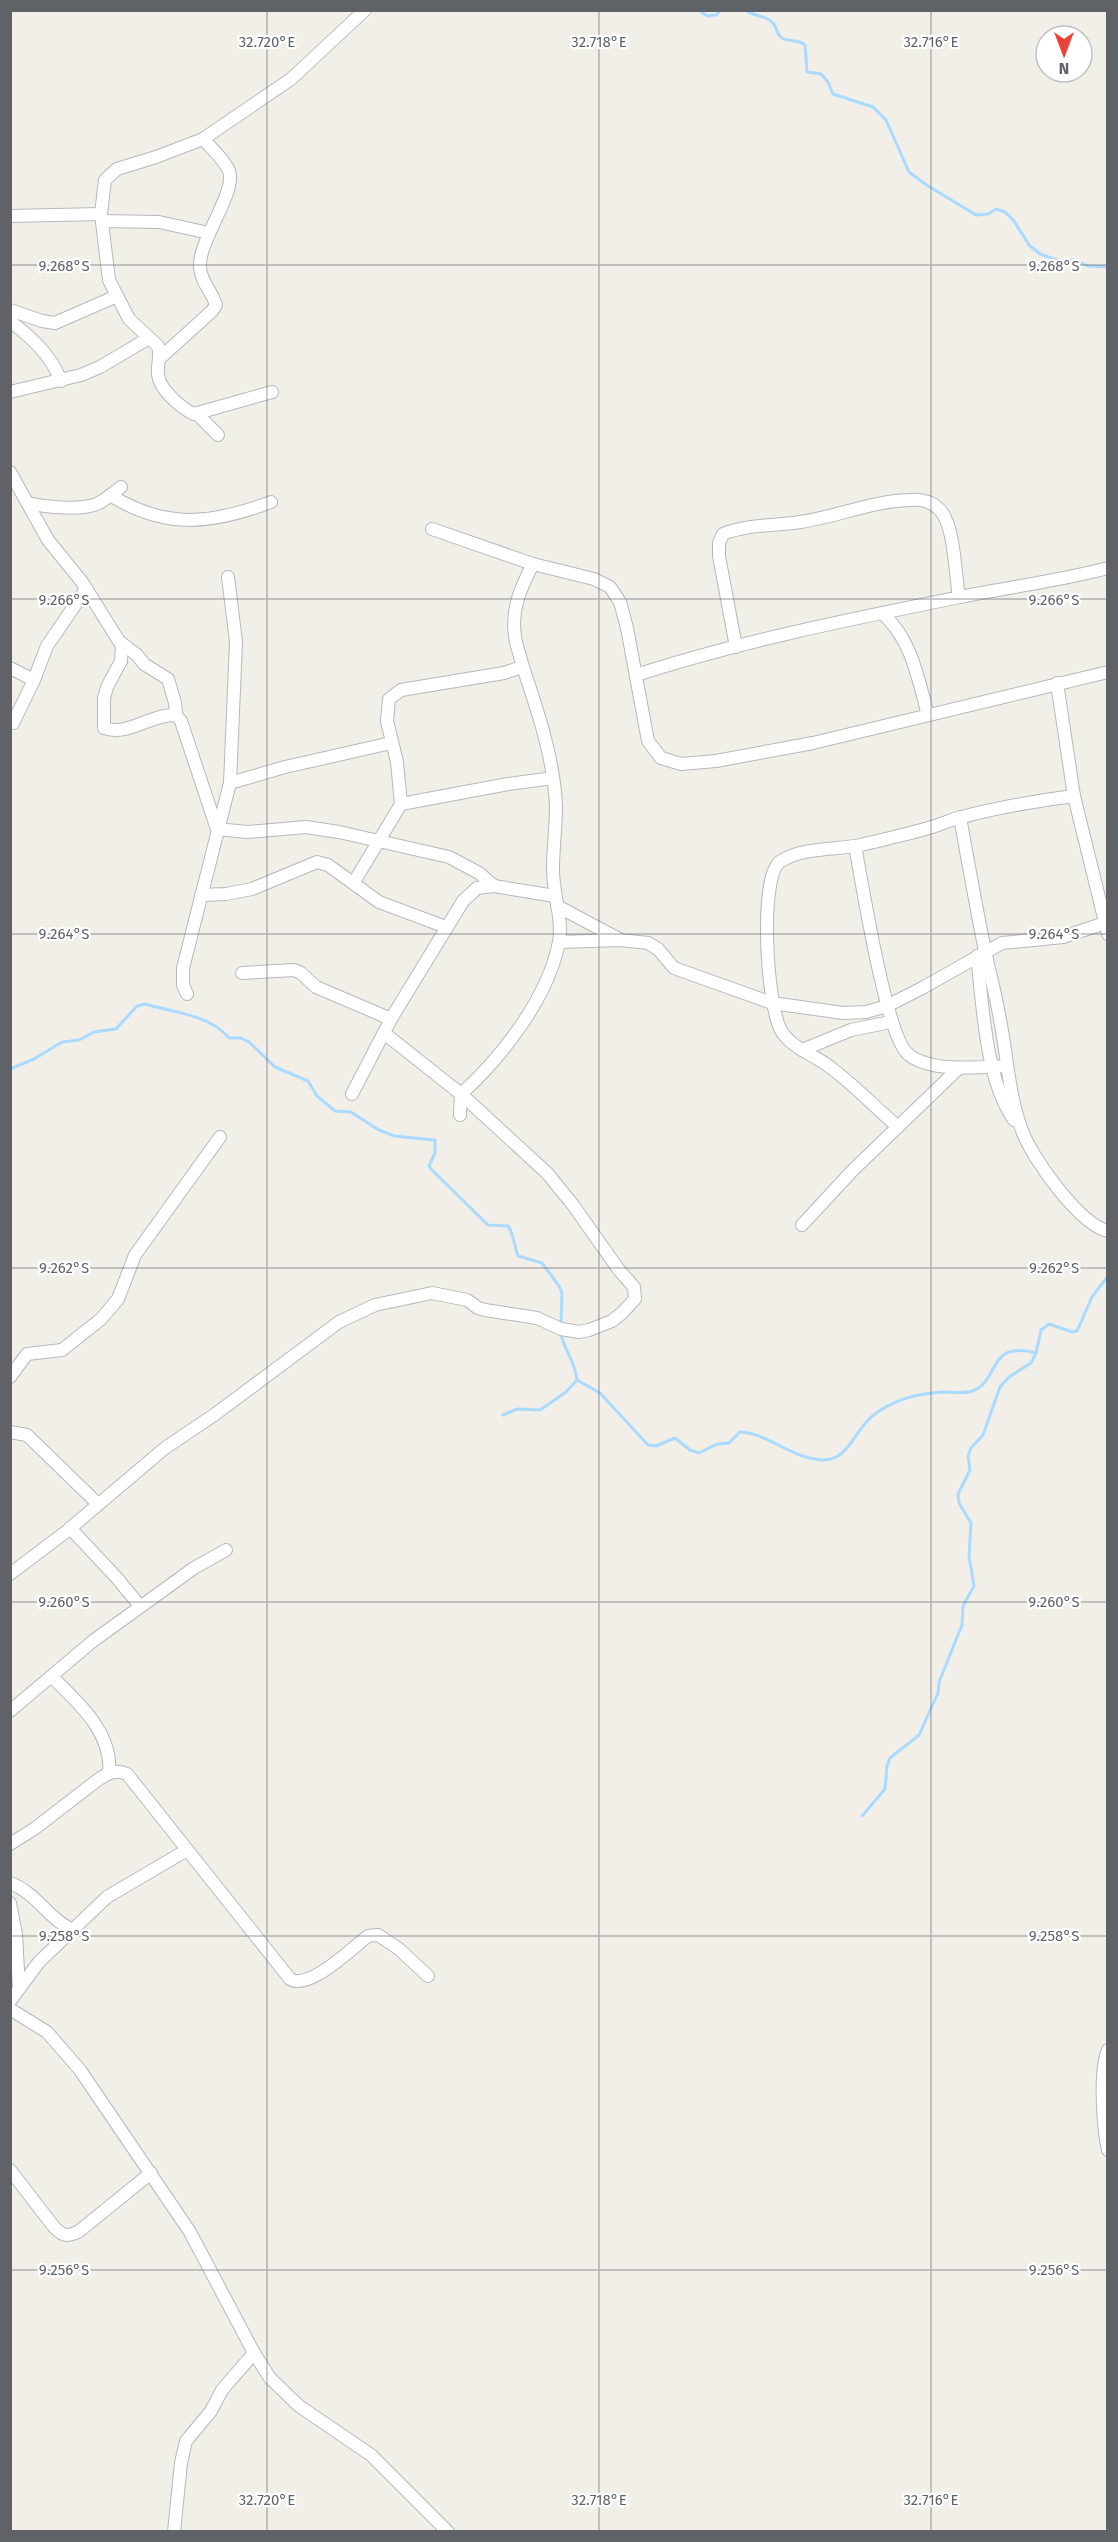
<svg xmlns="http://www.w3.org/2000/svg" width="1118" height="2542" font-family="'Fira Sans',sans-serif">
	<rect width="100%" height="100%" fill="#f1efe8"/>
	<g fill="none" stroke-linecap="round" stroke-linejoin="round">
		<g stroke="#aadaff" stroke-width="3">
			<path d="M699 10 707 16 716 15 721 10"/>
			<path d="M746 10C754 17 765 15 772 22 777 26 776 34 782 38 789 42 798 39 805 45L807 72 821 74 828 82 833 94 873 107 886 120 909 172 925 184 976 215 988 214 996 209 1005 212 1014 221 1029 245 1040 254 1060 261 1075 260 1088 266 1108 267"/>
			<path d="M10 1069 34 1059 62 1042 79 1040 94 1032 116 1029 137 1006 145 1004C172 1012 211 1015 229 1038H241L249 1042 275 1067 308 1081 317 1096 335 1111 351 1112 377 1129 394 1136 435 1140V1153L429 1166 431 1169 488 1225 508 1226C514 1234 514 1246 518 1256L542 1263 559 1286 562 1293 561 1324"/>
			<path d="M577 1380 600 1393 648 1445 656 1446 675 1438 690 1450 699 1453 717 1444 729 1443 740 1432C768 1433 790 1458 822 1460 850 1461 855 1427 875 1414 895 1399 920 1393 944 1392 952 1392 964 1394 972 1391 1001 1381 986 1340 1036 1353"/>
			<path d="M503 1415 517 1409 540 1410 566 1392 577 1380C576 1363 564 1350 561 1334"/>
			<path d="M862 1816 885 1789 887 1766 890 1758 919 1735 938 1693 939 1682 962 1625 963 1606 974 1586 969 1556 971 1523 959 1503 958 1494 970 1470 968 1456 971 1448 983 1435 1000 1387 1009 1377 1031 1363 1036 1353 1041 1330 1049 1324 1072 1332 1077 1331 1092 1297 1108 1276"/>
		</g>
		<defs>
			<g id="minor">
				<path d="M10 216 101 214"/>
				<path d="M102 221 159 222 209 233"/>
				<path d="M10 310 42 321 55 323 117 296"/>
				<path d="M10 321C32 338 51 355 61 381"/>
				<path d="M159 359 212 311 216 305C212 291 201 283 200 267 198 241 237 192 229 171 224 159 211 148 203 139"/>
				<path d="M10 392 81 375 100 367 149 338"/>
				<path d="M272 392 194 414C181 408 160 390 158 375 157 365 161 355 158 346L129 319 109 280 101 214 105 180 117 169 156 157 203 139 291 79 365 10"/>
				<path d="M197 414 218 435"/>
				<path d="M10 472 48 540 82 582 122 646 121 661 107 687 104 698V728C127 737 153 713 176 715L181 721 217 829 247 832 306 827 339 832 449 857 479 873 494 886"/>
				<path d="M110 495C166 530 212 524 271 502"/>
				<path d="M28 503C45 507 77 510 94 505 104 502 113 493 121 487"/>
				<path d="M432 529 533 564 594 579 610 587 620 602 627 628 648 741 661 758 681 764 716 761 813 743 1108 672"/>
				<path d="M883 614C912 640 918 679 928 715"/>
				<path d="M120 642 137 655 144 664 168 679 175 703 176 715"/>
				<path d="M736 647 719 556V543L723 534C748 524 775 526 800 522 836 517 872 501 909 500 919 499 931 501 939 509 955 524 955 575 959 597"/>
				<path d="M10 668 34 680"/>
				<path d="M636 675C741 641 851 619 960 597 1009 587 1059 581 1108 568"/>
				<path d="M1057 683 1074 796 1108 934"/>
				<path d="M13 723 34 680 47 646 86 589"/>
				<path d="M230 783 285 767 391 743"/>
				<path d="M401 804 508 784 553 778"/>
				<path d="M960 817C968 862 976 906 985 951 991 978 998 1004 1002 1031 1008 1065 1010 1101 1023 1133 1033 1159 1080 1225 1108 1231"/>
				<path d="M855 846C862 882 886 1036 908 1054 930 1073 980 1067 1007 1066"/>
				<path d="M354 882 401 804 397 762 387 721 389 699 401 690 504 673 519 668 522 664C520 654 516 646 515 636 511 609 521 587 533 564"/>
				<path d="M201 895 226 894 252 889 317 862 328 865 379 902 446 927"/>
				<path d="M557 906 619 939"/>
				<path d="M559 942 620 940 648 943 658 949 674 968 772 1003 843 1013 866 1012 887 1006 924 987 1002 943 1063 937 1108 922"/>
				<path d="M977 956C983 1006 985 1078 1014 1120"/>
				<path d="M242 973 294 970 301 973 316 987 391 1019"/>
				<path d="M187 994 183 985V968L230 783 236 642 228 577"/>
				<path d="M802 1050 851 1030 891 1022"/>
				<path d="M352 1094 391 1019 463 901 477 888 494 886 555 896"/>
				<path d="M460 1115 461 1094C502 1057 548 998 559 942 563 919 553 894 553 870 553 848 556 827 556 806 554 758 537 709 522 664"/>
				<path d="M898 1127C875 1107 854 1085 830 1067 815 1055 793 1049 782 1032 767 1011 758 874 781 861 804 847 836 850 861 845 885 839 909 834 932 827 942 824 952 819 962 817 999 807 1036 801 1074 796"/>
				<path d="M802 1225 853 1170 959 1068"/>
				<path d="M10 1377 27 1354 62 1350 101 1319 118 1299 135 1255 220 1137"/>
				<path d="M10 1432 27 1435 98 1504"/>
				<path d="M70 1528 116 1577 140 1606"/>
				<path d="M10 1574 67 1531 165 1448 214 1415 339 1322 375 1305 432 1293 467 1300 478 1308 485 1310 537 1318 561 1329 579 1332 589 1330 612 1321 622 1313 635 1299 634 1287 619 1270 573 1205 547 1173 461 1094 384 1033"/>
				<path d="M52 1677C78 1702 113 1733 109 1773"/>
				<path d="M10 1711 93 1641 194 1568 226 1550"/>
				<path d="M10 1844 34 1829 99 1779C108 1773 116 1769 127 1774L290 1979C309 1991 352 1948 368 1936L378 1935 399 1949 428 1976"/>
				<path d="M10 1883C37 1893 48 1919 73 1930"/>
				<path d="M10 1903 16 1934 19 1989"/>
				<path d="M10 2001 39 1962 107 1897 187 1850"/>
				<path d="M10 2009 47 2032 80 2070 190 2232 254 2353 270 2378 299 2406 371 2455 448 2532"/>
				<path d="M1108 2050C1099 2071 1103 2127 1108 2150"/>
				<path d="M10 2170 54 2227C63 2236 66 2237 78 2232L151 2173"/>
				<path d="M174 2532 181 2463 186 2441 211 2411 222 2390 254 2353"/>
			</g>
		</defs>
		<use href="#minor" stroke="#b5b8bc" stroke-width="14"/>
		<use href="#minor" stroke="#fff" stroke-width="12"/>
	</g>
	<path fill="none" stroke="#5f6368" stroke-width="1.5" stroke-opacity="0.45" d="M267 10V2532M599 10V2532M931 10V2532M10 265H1108M10 599H1108M10 934H1108M10 1268H1108M10 1602H1108M10 1936H1108M10 2270H1108"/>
	<g font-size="15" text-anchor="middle" fill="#5f6368" stroke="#fff" stroke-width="4.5" stroke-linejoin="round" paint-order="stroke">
		<text x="267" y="47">32.720°E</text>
		<text x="599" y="47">32.718°E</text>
		<text x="931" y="47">32.716°E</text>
		<text x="1054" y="271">9.268°S</text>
		<text x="64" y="271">9.268°S</text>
		<text x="1054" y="605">9.266°S</text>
		<text x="64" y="605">9.266°S</text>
		<text x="64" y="939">9.264°S</text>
		<text x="1054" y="939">9.264°S</text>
		<text x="64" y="1273">9.262°S</text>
		<text x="1054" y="1273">9.262°S</text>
		<text x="1054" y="1607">9.260°S</text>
		<text x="64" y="1607">9.260°S</text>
		<text x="1054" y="1941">9.258°S</text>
		<text x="64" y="1941">9.258°S</text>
		<text x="64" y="2275">9.256°S</text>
		<text x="1054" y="2275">9.256°S</text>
		<text x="267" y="2505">32.720°E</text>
		<text x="599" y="2505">32.718°E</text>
		<text x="931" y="2505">32.716°E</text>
	</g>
	<rect width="1118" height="2542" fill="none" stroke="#5f6368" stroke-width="24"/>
	<g transform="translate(1064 54) rotate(180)"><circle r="28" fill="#ffffff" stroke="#bfc1c3" stroke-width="1.5"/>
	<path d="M0-4.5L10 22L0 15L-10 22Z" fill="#ea4335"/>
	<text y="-9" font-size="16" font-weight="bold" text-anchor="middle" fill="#5f6368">N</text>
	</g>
</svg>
